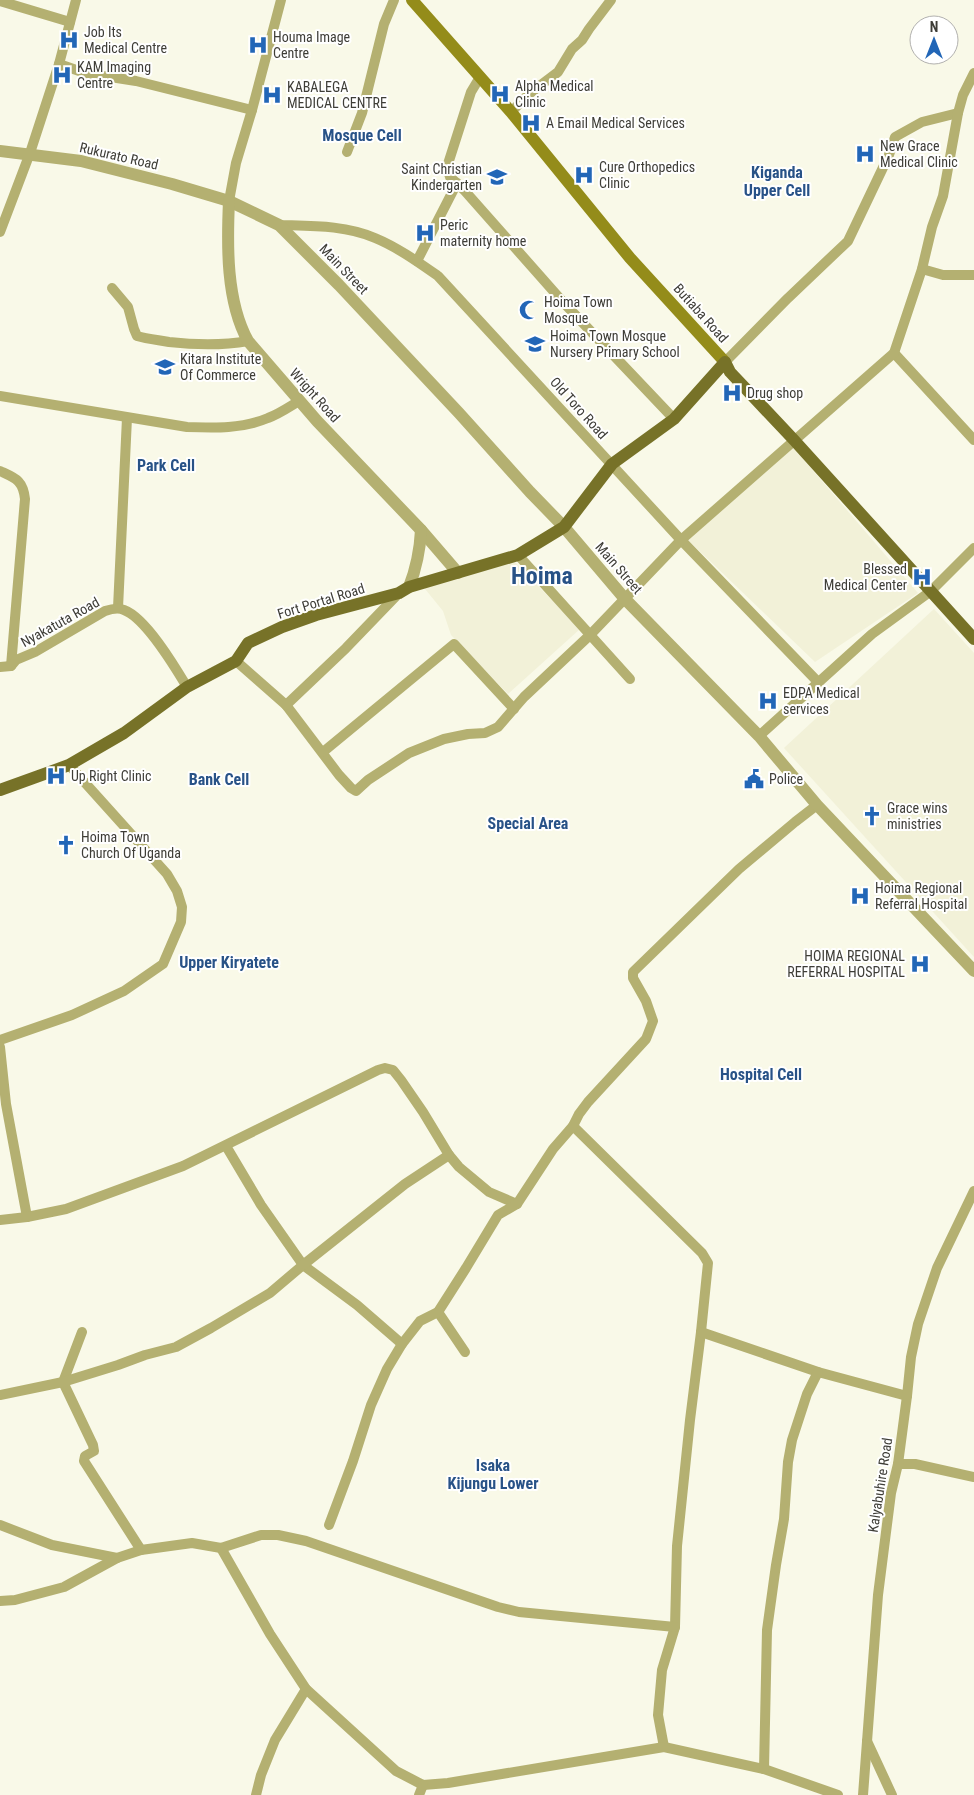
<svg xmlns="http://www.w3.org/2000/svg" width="974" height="1795" font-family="'Roboto Condensed',sans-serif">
	<rect width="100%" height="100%" fill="#f9f9e8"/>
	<g fill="#f2f1d8">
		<path d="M792 446 918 593 815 662 687 539Z"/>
		<path d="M513 560 580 629 508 694 451 635 443 611 421 584Z"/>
		<path d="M934 609 974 653V957L784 748Z"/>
	</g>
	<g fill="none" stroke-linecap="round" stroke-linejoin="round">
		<g stroke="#b4b071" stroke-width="10">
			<path d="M0 1 70 22"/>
			<path d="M59 64 85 73 136 81 252 110"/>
			<path d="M480 77 471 92 447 167 450 177 464 190 563 302 674 419"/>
			<path d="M511 112 529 94 558 72 572 49 582 40 589 29 611 0"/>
			<path d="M347 152 362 113 384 24 394 0"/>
			<path d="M229 201 236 163 252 110 281 0"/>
			<path d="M279 225C311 226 345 225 375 238 397 247 418 262 438 276L681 540 818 682"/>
			<path d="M0 232 30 153 59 64 76 0"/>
			<path d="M417 261 457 183"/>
			<path d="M922 269 943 275H974"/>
			<path d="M112 288 128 307 134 329 137 336C147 339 158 340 169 342 196 345 220 346 248 341"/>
			<path d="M894 353 974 440"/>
			<path d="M725 362 788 298 848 241 889 155 895 137 922 122 958 113 963 95 974 73"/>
			<path d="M0 396 187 427C215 428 242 429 268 418 279 414 289 407 299 401"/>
			<path d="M0 471C15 478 23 480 25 499L11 666"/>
			<path d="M518 555 630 679"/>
			<path d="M118 608 127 418"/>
			<path d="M236 661 286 705 339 775 351 788 356 791 368 780 409 753 444 739 468 734 485 733 498 727 524 697 590 635 681 540 894 353 922 269 932 227 943 196 958 113"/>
			<path d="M0 667 11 666 16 660 35 652 105 611C111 609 118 607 124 610 146 618 175 667 187 687"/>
			<path d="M286 705 346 648 399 593"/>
			<path d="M759 736 872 634 931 591 974 548"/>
			<path d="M323 752 454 644 514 709"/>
			<path d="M0 1040 72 1015 124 991 163 964 181 922 182 907 177 891 167 874 69 765"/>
			<path d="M0 1047 6 1104 27 1217"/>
			<path d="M573 1126 702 1253 708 1263 701 1332 690 1420 677 1546 675 1627 662 1670 658 1715 664 1747"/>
			<path d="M226 1146 261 1205 303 1265 357 1305 402 1344"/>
			<path d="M0 1220 27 1217 66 1209 183 1166 378 1070 385 1068 393 1070 401 1080 423 1112 449 1155 459 1167 489 1192 517 1204"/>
			<path d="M438 1312 465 1352"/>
			<path d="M82 1332 63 1382 93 1445 94 1451 85 1456 84 1461 141 1550"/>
			<path d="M701 1332 818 1372 907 1396"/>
			<path d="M0 1395 63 1382 118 1365 145 1355 176 1347 211 1328 270 1293 303 1265 405 1184 449 1155"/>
			<path d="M898 1464H915L974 1477"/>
			<path d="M0 1525 52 1545 117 1558"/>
			<path d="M329 1525 353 1461 371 1405 387 1369 402 1344 420 1321 438 1312 466 1268 498 1215 517 1204 553 1149 573 1126 579 1114 588 1102 646 1039 653 1021 646 1001 633 978V972L739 869 795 822 817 805"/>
			<path d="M221 1548 270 1634 306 1689 396 1771 423 1785 448 1783 664 1747 764 1769 838 1795"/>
			<path d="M0 1601 15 1600 64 1587 117 1558 141 1550 192 1543 221 1548 261 1535H278L306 1541 498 1607 519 1612 675 1627"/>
			<path d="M867 1741 892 1795"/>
			<path d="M764 1769 767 1630 776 1565 784 1519 788 1462 792 1440 807 1394 818 1372"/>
			<path d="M256 1795 261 1775 275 1740 306 1689"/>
			<path d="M419 1795 423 1785"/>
			<path d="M863 1795 878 1595 891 1493 898 1464 907 1396 911 1357 918 1324 937 1268 974 1191"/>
		</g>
		<g stroke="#b4b071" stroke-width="12">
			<path d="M0 151 81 161 172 184 229 201 279 225 339 285 459 413 530 492 564 527 625 599 759 736 817 805 974 971"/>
			<path d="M229 201C227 245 226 301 248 341L317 421 421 530 458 573"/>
			<path d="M409 587C416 569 420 550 421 530"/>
		</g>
		<path stroke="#948c1a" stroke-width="12" d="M412 0 511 112 630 258 725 362"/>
		<path stroke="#777228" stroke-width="12" d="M0 790 69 765 124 733 187 687 236 661 248 643 282 627 316 615 399 593 409 587 518 555 564 527 612 464 674 419 725 362 730 372 794 440 974 639"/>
	</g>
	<defs>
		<symbol id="hospital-bare" viewBox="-9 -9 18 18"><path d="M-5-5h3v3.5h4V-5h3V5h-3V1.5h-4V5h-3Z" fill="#2266b7" stroke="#fff" stroke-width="2.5" paint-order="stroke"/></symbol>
		<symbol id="school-bare" viewBox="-9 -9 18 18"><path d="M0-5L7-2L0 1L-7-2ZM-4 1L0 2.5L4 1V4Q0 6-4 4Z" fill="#2266b7" stroke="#fff" stroke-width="2.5" paint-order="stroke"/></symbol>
		<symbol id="mosque-bare" viewBox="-9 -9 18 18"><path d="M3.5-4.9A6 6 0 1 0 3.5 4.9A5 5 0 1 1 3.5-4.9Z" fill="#2266b7" stroke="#fff" stroke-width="2.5" paint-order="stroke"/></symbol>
		<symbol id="civic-bare" viewBox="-9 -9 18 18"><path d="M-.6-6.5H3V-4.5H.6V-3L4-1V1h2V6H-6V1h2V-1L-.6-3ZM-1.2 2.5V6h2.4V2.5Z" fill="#2266b7" stroke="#fff" stroke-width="2.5" paint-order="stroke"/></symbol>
		<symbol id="church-bare" viewBox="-9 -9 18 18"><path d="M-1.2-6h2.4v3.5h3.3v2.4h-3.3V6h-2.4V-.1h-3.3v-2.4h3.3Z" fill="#2266b7" stroke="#fff" stroke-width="2.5" paint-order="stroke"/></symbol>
	</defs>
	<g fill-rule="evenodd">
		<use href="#hospital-bare" x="55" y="26" width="28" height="28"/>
		<use href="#hospital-bare" x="244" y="31" width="28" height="28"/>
		<use href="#hospital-bare" x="48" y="61" width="28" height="28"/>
		<use href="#hospital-bare" x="486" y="80" width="28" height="28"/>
		<use href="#hospital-bare" x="258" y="81" width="28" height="28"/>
		<use href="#hospital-bare" x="517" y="109" width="28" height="28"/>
		<use href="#hospital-bare" x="851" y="140" width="28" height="28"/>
		<use href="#hospital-bare" x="570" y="161" width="28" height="28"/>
		<use href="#school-bare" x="483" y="163" width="28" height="28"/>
		<use href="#hospital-bare" x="411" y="219" width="28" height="28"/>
		<use href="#mosque-bare" x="515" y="296" width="28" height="28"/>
		<use href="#school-bare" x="521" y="330" width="28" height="28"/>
		<use href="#school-bare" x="151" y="353" width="28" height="28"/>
		<use href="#hospital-bare" x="718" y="379" width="28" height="28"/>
		<use href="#hospital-bare" x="908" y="563" width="28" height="28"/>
		<use href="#hospital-bare" x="754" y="687" width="28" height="28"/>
		<use href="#hospital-bare" x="42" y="762" width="28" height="28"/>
		<use href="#civic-bare" x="740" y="765" width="28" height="28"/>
		<use href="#church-bare" x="858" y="802" width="28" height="28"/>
		<use href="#church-bare" x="52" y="831" width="28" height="28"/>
		<use href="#hospital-bare" x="846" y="882" width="28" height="28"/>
		<use href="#hospital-bare" x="906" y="950" width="28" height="28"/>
	</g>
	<g text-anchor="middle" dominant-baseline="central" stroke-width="4" stroke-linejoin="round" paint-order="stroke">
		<g font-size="14" fill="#3e3d37" stroke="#fff" text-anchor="start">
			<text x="84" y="32">Job Its<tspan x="84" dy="16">Medical Centre</tspan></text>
			<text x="273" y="37">Houma Image<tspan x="273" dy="16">Centre</tspan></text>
			<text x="77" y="67">KAM Imaging<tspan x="77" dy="16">Centre</tspan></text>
			<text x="515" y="86">Alpha Medical<tspan x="515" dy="16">Clinic</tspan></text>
			<text x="287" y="87">KABALEGA<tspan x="287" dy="16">MEDICAL CENTRE</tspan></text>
			<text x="546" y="123">A Email Medical Services</text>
			<text x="880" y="146">New Grace<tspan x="880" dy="16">Medical Clinic</tspan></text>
			<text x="599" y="167">Cure Orthopedics<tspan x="599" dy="16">Clinic</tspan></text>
			<text x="482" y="169" text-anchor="end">Saint Christian<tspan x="482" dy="16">Kindergarten</tspan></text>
			<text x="440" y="225">Peric<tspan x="440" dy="16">maternity home</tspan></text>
			<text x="544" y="302">Hoima Town<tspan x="544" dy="16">Mosque</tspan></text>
			<text x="550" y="336">Hoima Town Mosque<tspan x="550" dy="16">Nursery Primary School</tspan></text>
			<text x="180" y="359">Kitara Institute<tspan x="180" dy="16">Of Commerce</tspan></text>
			<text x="747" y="393">Drug shop</text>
			<text x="907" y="569" text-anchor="end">Blessed<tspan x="907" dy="16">Medical Center</tspan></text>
			<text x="783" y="693">EDPA Medical<tspan x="783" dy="16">services</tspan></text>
			<text x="71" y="776">Up Right Clinic</text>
			<text x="769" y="779">Police</text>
			<text x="887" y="808">Grace wins<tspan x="887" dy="16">ministries</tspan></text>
			<text x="81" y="837">Hoima Town<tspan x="81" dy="16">Church Of Uganda</tspan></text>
			<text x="875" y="888">Hoima Regional<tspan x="875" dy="16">Referral Hospital</tspan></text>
			<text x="905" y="956" text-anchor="end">HOIMA REGIONAL<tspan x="905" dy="16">REFERRAL HOSPITAL</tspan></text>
		</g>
		<g font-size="14" fill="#3e3d37" stroke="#fff">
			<text transform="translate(119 156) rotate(13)">Rukurato Road</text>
			<text transform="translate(344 269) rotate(46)">Main Street</text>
			<text transform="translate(701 313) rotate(48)">Butiaba Road</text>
			<text transform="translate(315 395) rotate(48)">Wright Road</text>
			<text transform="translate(579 408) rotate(48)">Old Toro Road</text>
			<text transform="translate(619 568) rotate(49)">Main Street</text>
			<text transform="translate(321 601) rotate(-17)">Fort Portal Road</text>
			<text transform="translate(60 622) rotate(-29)">Nyakatuta Road</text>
			<text transform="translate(880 1485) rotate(-81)">Kalyabuhire Road</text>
		</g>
		<g font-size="16" font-weight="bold" fill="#285287" stroke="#fff">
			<text x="362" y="135">Mosque Cell</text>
			<text x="777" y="172">Kiganda<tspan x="777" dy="18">Upper Cell</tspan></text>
			<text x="166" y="465">Park Cell</text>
			<text x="219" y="779">Bank Cell</text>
			<text x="528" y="823">Special Area</text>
			<text x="229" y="962">Upper Kiryatete</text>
			<text x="761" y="1074">Hospital Cell</text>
			<text x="493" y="1465">Isaka<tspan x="493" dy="18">Kijungu Lower</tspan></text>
		</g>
		<g font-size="24" font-weight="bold" fill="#285287" stroke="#fff">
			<text x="542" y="576">Hoima</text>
		</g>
	</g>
	<g transform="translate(934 40)"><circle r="24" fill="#ffffff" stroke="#b2b1af"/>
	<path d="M0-4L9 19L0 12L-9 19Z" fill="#2266b7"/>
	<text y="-8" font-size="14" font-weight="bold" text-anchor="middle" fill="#3e3d37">N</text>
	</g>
</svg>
